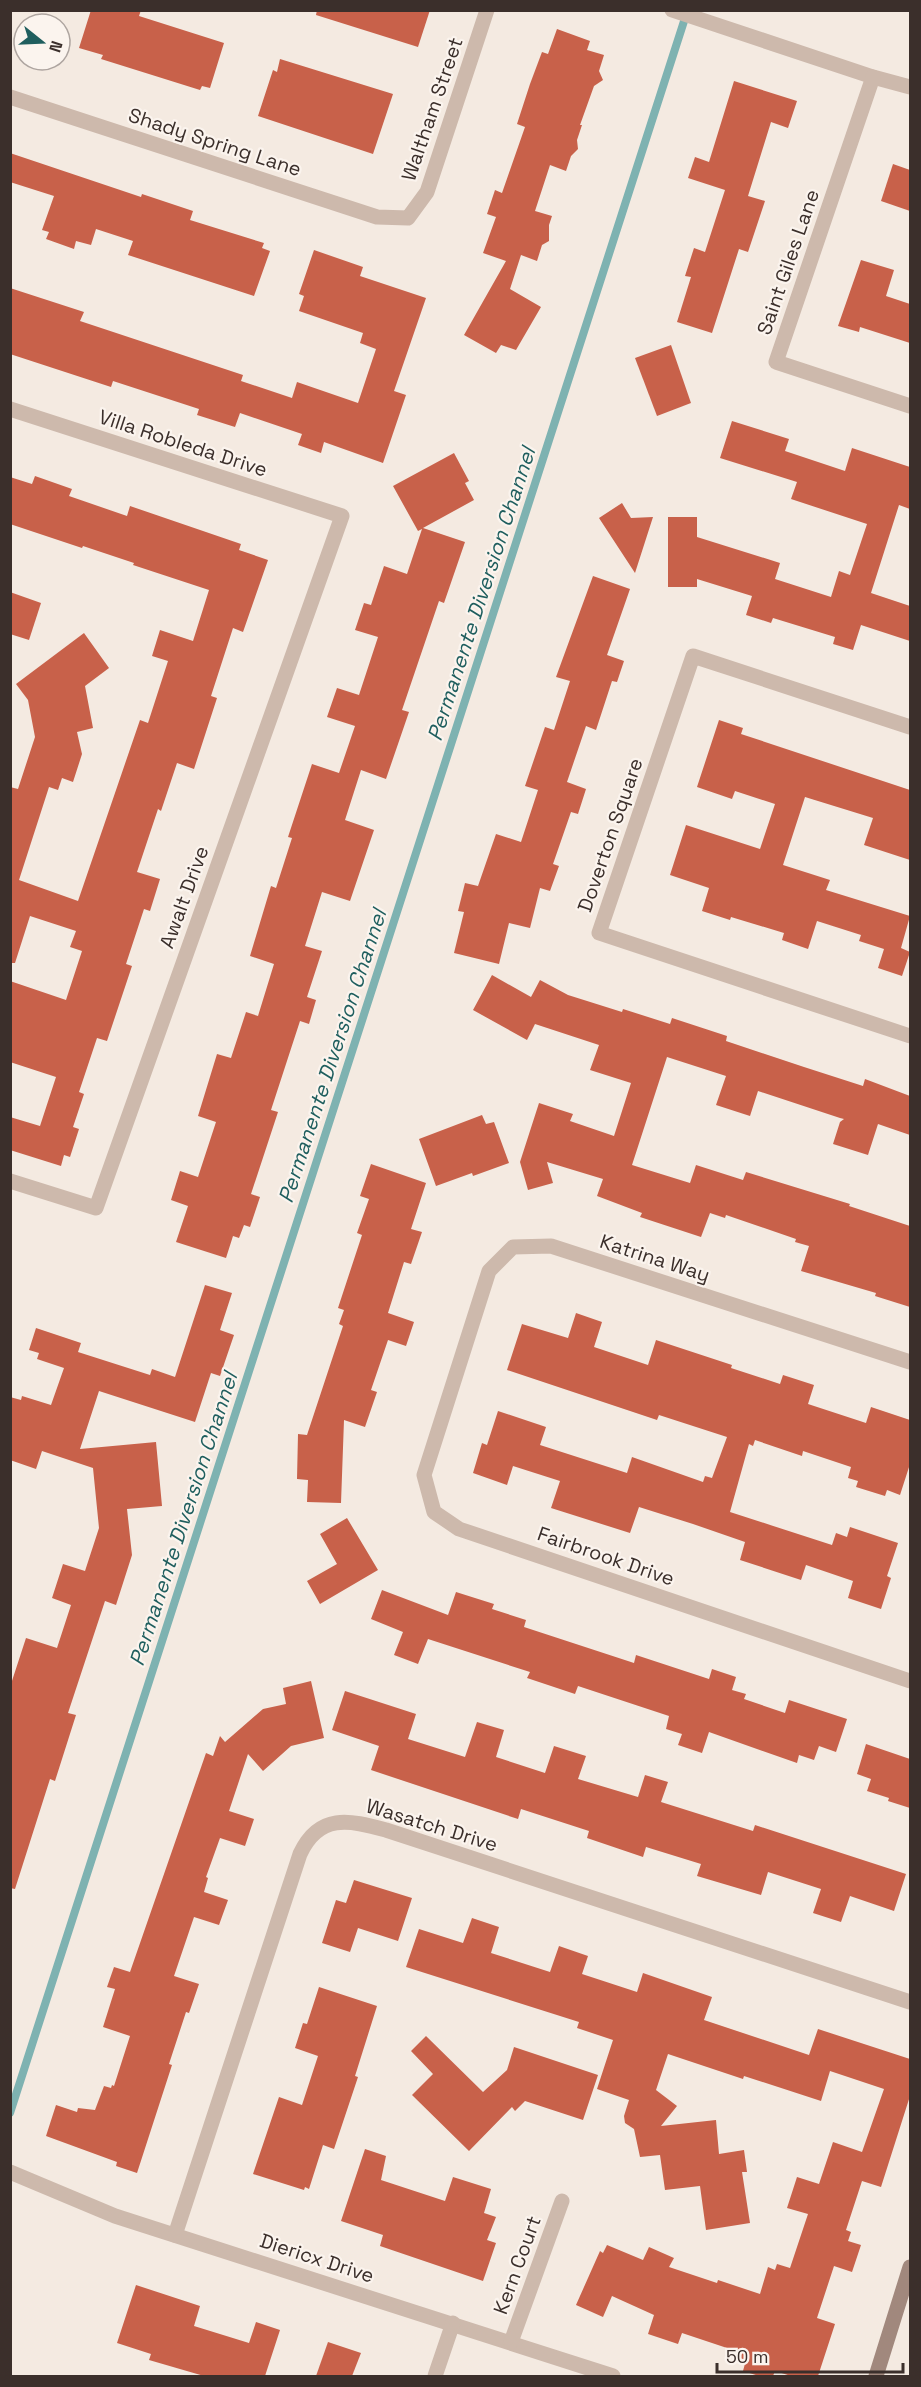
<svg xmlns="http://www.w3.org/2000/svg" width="921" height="2387" font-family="'Space Grotesk',sans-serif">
	<rect width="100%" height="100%" fill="#f4eae1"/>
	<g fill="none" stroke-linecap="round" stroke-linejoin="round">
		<path stroke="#7eb2b1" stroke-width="8" d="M10 2113 686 15"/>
	</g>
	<g fill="#c8614a">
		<path d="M91 10H141L139 16 224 43 210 88 202 86 200 90 101 59 103 55 79 48Z"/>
		<path d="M317 10H430L418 47 316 15Z"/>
		<path d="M557 29 590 41 587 50 604 55 599 71 603 80 594 86 580 125H582L577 140 578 149 571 156 566 171 550 165 535 211 552 216 549 225V241L542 245 537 261 521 255 510 289 541 307 516 350 501 345 496 353 464 335 506 261 483 253 496 217 487 214 495 190 502 193 525 127 517 124 530 84 542 52 548 54Z"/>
		<path d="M280 59 393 94 373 154 258 116 273 70 277 72Z"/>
		<path d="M734 81 797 101 788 128 771 122 748 196 765 201 748 252 739 249 712 333 677 322 691 277 685 276 694 248 705 252 725 190 688 178 695 157 709 162Z"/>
		<path d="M10 153 141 197 142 194 193 211 190 220 264 243 262 248 270 251 254 296 128 255 133 241 96 229 91 245 76 241 74 249 46 239 49 232 42 230 54 196 10 182Z"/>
		<path d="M893 164 910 170V211L881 201Z"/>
		<path d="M314 250 363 267 360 276 426 298 394 391 406 395 383 463 324 442 321 453 298 445 302 434 240 413 235 427 197 415 199 409 113 381 111 387 10 354V288L84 312 80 321 243 375 241 381 292 398 297 382 358 403 376 349 360 343 363 333 299 311 304 296 299 294Z"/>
		<path d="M861 260 894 270 886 296 910 304V343L860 327 859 332 838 326Z"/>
		<path d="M671 345 691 403 657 416 635 358Z"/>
		<path d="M732 421 789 439 785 451 845 471 852 448 910 467V509L899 505 871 593 910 606V641L861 625 853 650 833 644 835 637 773 618 771 623 746 615 752 596 697 579V587H668V517H697V537L780 563 775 579 831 597 839 571 850 575 867 524 791 499 797 482 720 458Z"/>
		<path d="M454 453 469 481 465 483 474 500 423 528 465 542 444 603 439 601 402 710 409 712 386 779 361 770 345 820 374 830 350 901 322 892 305 946 322 951 307 997 316 1000 309 1024 300 1021 271 1110 278 1112 251 1194 260 1197 250 1227 244 1225 239 1238 233 1236 226 1258 176 1242 188 1206 171 1200 180 1171 198 1177 216 1122 198 1116 217 1054 231 1058 246 1012 258 1016 274 964 250 956 271 886 276 888 292 838 288 837 312 764 339 773 355 726 327 717 337 688 359 695 378 637 355 630 364 603 371 605 384 566 407 574 422 529 418 531 393 486Z"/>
		<path d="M35 476 72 489 69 496 127 516 130 506 241 544 239 550 268 560 243 632 233 628 211 696 217 698 194 769 177 763 161 811 158 809 137 872 160 879 150 911 144 909 126 964 132 966 107 1041 97 1038 79 1092 84 1094 73 1127 79 1129 70 1157 64 1155 61 1166 10 1150V1117L40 1126 56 1077 10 1062V981L66 1000 82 951 70 947 76 931 30 916 15 963H10V787L18 789 35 737 28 700 16 684 84 633 109 668 85 686 93 728 77 732 82 754 73 782 62 778 58 790 49 787 19 880 78 901 140 720 148 723 168 661 152 656 160 630 193 641 209 590 133 565 134 563 83 546 82 548 10 524V477L32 484Z"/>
		<path d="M622 503 631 518 653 517 635 573 599 518Z"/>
		<path d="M593 576 630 589 607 655 624 661 617 682 612 681 596 730 586 726 567 782 586 789 578 814 571 812 553 864 559 866 550 891 540 888 530 928 509 923 499 964 454 953 464 912 458 911 465 883 478 886 496 834 521 842 538 790 525 786 545 727 554 730 570 681 556 677Z"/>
		<path d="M10 592 41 603 29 640 10 634Z"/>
		<path d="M719 720 743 728 741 734 910 790V860L864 845 873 818 805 797 783 865 830 880 826 890 910 916 901 948 910 952 902 976 878 968 884 949 859 941 861 935 817 921 808 949 782 940 784 933 731 917 730 920 702 911 709 888 670 875 686 825 760 849 775 804 735 791 732 799 697 787Z"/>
		<path d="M492 975 531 997 540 980 568 995 622 1012 623 1009 670 1024 672 1018 727 1036 726 1041 804 1067 863 1086 865 1079 910 1096V1135L878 1124 868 1155 833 1144 840 1122 844 1119 840 1118 758 1091 750 1116 716 1105 726 1076 667 1057 632 1165 690 1183 696 1165 743 1180 746 1172 850 1204 849 1206 910 1226V1307L875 1296 876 1293 801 1271 809 1246 795 1242 796 1239 726 1215 725 1218 710 1213 701 1237 640 1217 642 1213 597 1196 603 1179 547 1162 553 1183 528 1190 520 1162 539 1103 573 1114 570 1121 614 1136 631 1083 590 1070 599 1045 535 1024 527 1040 473 1010Z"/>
		<path d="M482 1115 486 1124 494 1122 509 1163 473 1176 472 1173 436 1186 419 1139Z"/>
		<path d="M371 1164 426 1183 411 1229 422 1232 411 1264 404 1262 388 1313 414 1322 406 1346 388 1340 371 1390 377 1392 365 1427 344 1420 341 1503 307 1502 308 1480 297 1479 298 1434 307 1435 343 1326 339 1324 344 1310 338 1308 362 1235 357 1233 369 1199 360 1196Z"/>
		<path d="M205 1285 232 1293 220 1330 234 1335 220 1376 211 1373 195 1422 99 1391 80 1449 156 1442 162 1506 127 1509 132 1555 116 1605 105 1601 68 1713 76 1715 55 1781 50 1779 15 1889 10 1888V1687L26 1638 57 1648 71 1605 52 1598 63 1564 85 1571 99 1528 93 1468 42 1451 36 1469 10 1460V1397L21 1400 22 1396 51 1405 64 1368 37 1359 39 1353 29 1350 36 1328 81 1343 78 1352 150 1375 152 1369 175 1377Z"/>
		<path d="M576 1313 602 1322 594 1347 648 1365 656 1340 732 1365 731 1368 780 1384 783 1375 814 1385 808 1404 866 1423 871 1407 910 1420V1464L900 1495 887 1490 885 1496 856 1487 858 1481 848 1478 851 1467 803 1451 802 1456 755 1440 753 1446 749 1444 730 1512 832 1545 836 1533 847 1537 850 1527 898 1543 887 1576 891 1578 881 1609 848 1598 853 1581 806 1565 801 1580 740 1560 745 1542 693 1524 639 1507 630 1533 551 1508 560 1481 513 1466 507 1485 473 1473 482 1443 487 1445 498 1411 546 1427 540 1445 627 1473 632 1457 703 1482 705 1476 712 1478 727 1437 659 1415 657 1420 507 1370 522 1324 568 1338Z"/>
		<path d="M347 1518 378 1570 320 1604 307 1581 337 1564 320 1534Z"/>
		<path d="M382 1590 448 1615 456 1592 494 1604 492 1609 526 1620 524 1627 634 1663 636 1655 709 1679 712 1669 736 1677 732 1690 746 1694 744 1699 785 1713 789 1700 847 1719 836 1752 819 1746 814 1760 799 1755 797 1763 709 1732 702 1753 678 1745 682 1734 666 1729 669 1716 578 1686 575 1694 527 1678 530 1672 428 1639 418 1664 394 1655 403 1632 371 1619Z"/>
		<path d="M311 1681 324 1738 291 1746 263 1771 248 1754 229 1811 254 1819 245 1846 220 1838 206 1877 208 1878 204 1892 228 1900 219 1925 194 1917 174 1976 199 1984 189 2013 186 2012 169 2064 172 2065 137 2173 116 2166 117 2162 46 2136 56 2105 77 2112 78 2108 95 2110 104 2086 111 2088 112 2085 114 2086 130 2036 103 2027 115 1989 107 1987 114 1967 130 1972 206 1753 213 1756 220 1736 225 1742 263 1709 286 1704 283 1688Z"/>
		<path d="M345 1691 416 1714 408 1739 465 1757 477 1722 504 1730 496 1757 545 1773 554 1746 586 1756 578 1779 638 1797 645 1775 668 1782 661 1802 753 1831 755 1825 906 1874 894 1911 850 1896 841 1922 813 1913 821 1889 768 1872 761 1895 697 1876 701 1864 646 1847 643 1857 587 1838 589 1831 521 1809 518 1819 371 1770 379 1746 332 1730Z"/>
		<path d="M866 1744 910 1759V1808L888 1801 889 1798 867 1791 871 1779 857 1774Z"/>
		<path d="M354 1880 412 1898 398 1941 358 1928 350 1952 322 1943 336 1900 346 1903Z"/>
		<path d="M472 1918 499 1927 491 1953 550 1972 559 1946 588 1956 582 1974 637 1992 643 1973 712 1997 704 2020 809 2055 818 2029 910 2059V2096L881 2187 862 2181 846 2230 851 2232 848 2241 861 2245 852 2272 834 2266 817 2318 835 2324 818 2376H791L775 2371 773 2376H759L743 2371 746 2360 740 2358 742 2353 682 2333 678 2344 648 2334 654 2315 612 2296 603 2317 576 2305 600 2251 603 2253 607 2245 643 2260 649 2247 674 2258 669 2267 717 2283 718 2280 760 2294 768 2267 775 2270 777 2264 790 2268 808 2214 787 2208 797 2177 819 2184 833 2142 862 2152 884 2089 830 2071 821 2101 744 2076 743 2079 668 2054 656 2090 677 2106 661 2126 716 2120 719 2154 744 2150 747 2172H742L750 2223 706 2230 700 2186 665 2190 660 2155 640 2157 634 2129 625 2123 624 2116 629 2100 597 2089 613 2040 577 2028 579 2022 406 1967 419 1929 463 1943Z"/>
		<path d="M319 1987 377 2006 355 2076 358 2077 334 2149 323 2145 309 2189 305 2187 304 2190 253 2174 279 2097 302 2105 318 2056 295 2048 303 2023 307 2024Z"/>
		<path d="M426 2036 483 2092 507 2070 514 2047 598 2075 583 2120 525 2101 515 2111 512 2107 469 2151 412 2095 433 2074 411 2051Z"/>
		<path d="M365 2149 386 2156 381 2180 445 2201 453 2177 491 2189 484 2213 496 2217 487 2240 496 2243 483 2281 380 2246 383 2235 341 2221Z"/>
		<path d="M136 2285 200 2306 194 2326 249 2343 256 2322 280 2330 265 2376H204L149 2360 151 2354 117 2343Z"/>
		<path d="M328 2342 361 2353 352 2376H316Z"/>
	</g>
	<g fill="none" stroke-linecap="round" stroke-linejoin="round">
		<g stroke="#cdb9ac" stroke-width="15">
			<path d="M672 10 873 77 910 87"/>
			<path d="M873 77 776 362 910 406"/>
			<path d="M10 97 377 217 408 218 427 192 487 10"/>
			<path d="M10 409 342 516 96 1208 10 1181"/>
			<path d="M910 727 693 656 599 933 910 1036"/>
			<path d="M910 1362 551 1246 513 1247 489 1271 424 1475 434 1512 459 1529 910 1681"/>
			<path d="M10 2172 115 2216 613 2376"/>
			<path d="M175 2235 300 1854C319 1813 349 1820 386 1830L910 2002"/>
			<path d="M511 2342 562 2201"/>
			<path d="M435 2376 453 2323"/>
		</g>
		<path stroke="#a1887d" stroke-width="15" d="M876 2376 910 2267"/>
	</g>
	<g text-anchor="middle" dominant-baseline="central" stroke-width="4.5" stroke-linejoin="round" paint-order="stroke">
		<g font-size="20" fill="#3b2f2b" stroke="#fbf4ee">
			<text transform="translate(432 109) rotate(-71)">Waltham Street</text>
			<text transform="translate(215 142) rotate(18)">Shady Spring Lane</text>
			<text transform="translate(788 262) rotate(-71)">Saint Giles Lane</text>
			<text transform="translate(183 443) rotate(18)">Villa Robleda Drive</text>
			<text transform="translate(610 835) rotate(-71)">Doverton Square</text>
			<text transform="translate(184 897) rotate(-70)">Awalt Drive</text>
			<text transform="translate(655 1258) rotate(18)">Katrina Way</text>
			<text transform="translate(606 1556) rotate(19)">Fairbrook Drive</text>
			<text transform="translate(432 1825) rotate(17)">Wasatch Drive</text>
			<text transform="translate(317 2258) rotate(18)">Diericx Drive</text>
			<text transform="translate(517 2265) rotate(-70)">Kern Court</text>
		</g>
		<g font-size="21" font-style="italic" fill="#1f5e5e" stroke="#fbf4ee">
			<text transform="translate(481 594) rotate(-72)">Permanente Diversion Channel</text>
			<text transform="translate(332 1056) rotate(-72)">Permanente Diversion Channel</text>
			<text transform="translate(183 1519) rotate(-72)">Permanente Diversion Channel</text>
		</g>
	</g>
	<rect width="921" height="2387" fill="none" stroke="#3b2f2b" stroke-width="24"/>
	<g transform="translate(42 42) rotate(108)"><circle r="28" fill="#fbf4ee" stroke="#aea5a0" stroke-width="1.5"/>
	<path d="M0-4.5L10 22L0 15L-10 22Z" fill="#1f5e5e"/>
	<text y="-9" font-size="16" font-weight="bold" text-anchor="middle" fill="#3b2f2b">N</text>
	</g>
	<path d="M717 2363v9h186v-9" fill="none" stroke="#3b2f2b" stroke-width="3"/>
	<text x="726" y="2363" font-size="18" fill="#3b2f2b" stroke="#fbf4ee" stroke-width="4.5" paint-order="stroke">50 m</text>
</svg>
